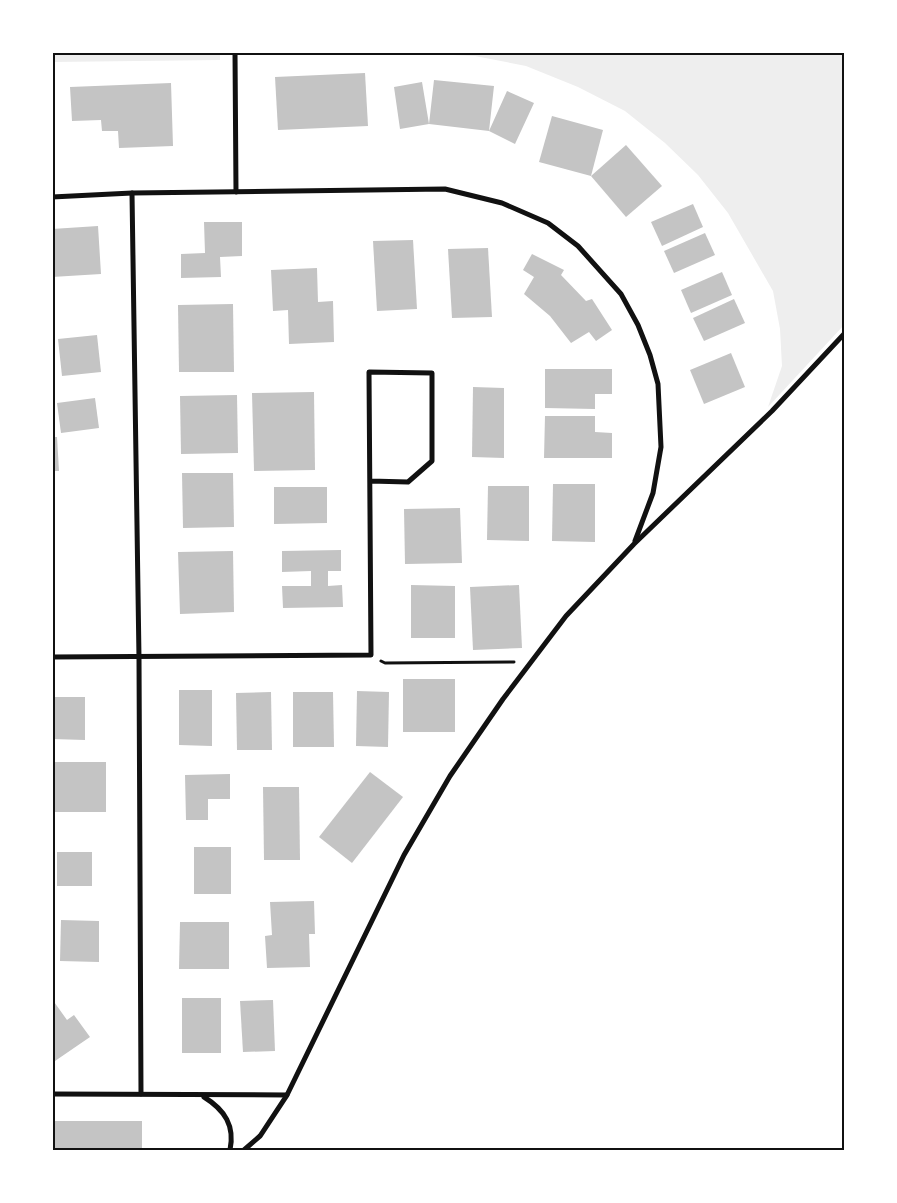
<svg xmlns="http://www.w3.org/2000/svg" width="897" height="1203" font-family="Figtree,sans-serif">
	<rect width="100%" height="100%" fill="#fff"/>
	<g fill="#eee">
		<path d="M220 52V60L53 62V53Z"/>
		<path d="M407 53H844V325L768 407 782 366 780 329 773 291 728 213 698 175 665 143 625 111 578 87 526 66 475 56Z"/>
	</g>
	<g fill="#c4c4c4">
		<path d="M365 73 368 126 278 130 275 77Z"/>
		<path d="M434 80 494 86 489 131 507 91 534 103 515 144 489 131 429 124 400 129 394 87 422 82 429 124Z"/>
		<path d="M171 83 173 146 119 148 118 131H102L101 120 72 121 70 87Z"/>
		<path d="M552 116 603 130 591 176 539 162Z"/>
		<path d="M626 145 662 186 626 217 591 176Z"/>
		<path d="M693 204 703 227 662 246 651 222Z"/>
		<path d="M204 222H242V256L220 257 221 277 181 278V254L205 253Z"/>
		<path d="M98 226 101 274 52 277V229Z"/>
		<path d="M705 233 715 255 674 273 664 251Z"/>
		<path d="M413 240 417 309 377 311 373 241Z"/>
		<path d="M488 248 492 317 452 318 448 249Z"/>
		<path d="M532 254 564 270 561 275 586 301 592 299 612 330 596 341 589 332 571 343 550 316 524 294 534 277 523 270Z"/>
		<path d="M317 268 318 302 333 301 334 342 289 344 288 310 273 311 271 270Z"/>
		<path d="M722 272 732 295 691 313 681 290Z"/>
		<path d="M734 299 745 323 704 341 693 318Z"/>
		<path d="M233 304 234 372H179L178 305Z"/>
		<path d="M97 335 101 372 62 376 58 339Z"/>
		<path d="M731 353 745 387 704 404 690 370Z"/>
		<path d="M545 369H612V394H595V409L545 408Z"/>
		<path d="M473 387 504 388V458L472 457Z"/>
		<path d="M314 392 315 470 254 471 252 393Z"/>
		<path d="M237 395 238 453 181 454 180 396Z"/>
		<path d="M95 398 99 428 61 433 57 403Z"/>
		<path d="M545 416H595V432L612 433V458H544Z"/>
		<path d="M52 437H57L59 471H52Z"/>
		<path d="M182 473H233L234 527 183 528Z"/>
		<path d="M553 484H595V542L552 541Z"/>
		<path d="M488 486H529V541L487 540Z"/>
		<path d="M274 487H327V523L274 524Z"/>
		<path d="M460 508 462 563 405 564 404 509Z"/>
		<path d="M341 550V571H328V586L342 585 343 607 283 608 282 586H311V571L282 572V551Z"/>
		<path d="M233 551 234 612 180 614 178 552Z"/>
		<path d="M411 585 455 586V638H411Z"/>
		<path d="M519 585 522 648 473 650 470 587Z"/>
		<rect x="403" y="679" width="52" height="53"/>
		<path d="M179 690H212V746L179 745Z"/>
		<path d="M357 691 389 692 388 747 356 746Z"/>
		<path d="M271 692 272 750H237L236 693Z"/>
		<path d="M293 692H333L334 747H293Z"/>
		<path d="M52 697H85V740L52 739Z"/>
		<rect x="52" y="762" width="54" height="50"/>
		<path d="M370 772 403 797 352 863 319 837Z"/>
		<path d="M230 774V799H208V820H186L185 775Z"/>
		<path d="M263 787H299L300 860H264Z"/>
		<rect x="194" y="847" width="37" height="47"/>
		<rect x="57" y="852" width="35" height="34"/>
		<path d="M314 901 315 934H309L310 967 267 968 265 936 272 935 270 902Z"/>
		<path d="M61 920 99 921V962L60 961Z"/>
		<path d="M180 922H229V969H179Z"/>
		<rect x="182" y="998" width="39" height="55"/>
		<path d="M52 999 67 1020 74 1015 90 1037 55 1061 52 1058Z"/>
		<path d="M273 1000 275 1051 243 1052 240 1001Z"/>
		<rect x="52" y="1121" width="90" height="29"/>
	</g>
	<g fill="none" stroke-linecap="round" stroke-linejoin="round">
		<path stroke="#111" stroke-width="3" d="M381 661 385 663 514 662"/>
		<g stroke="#111" stroke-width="5">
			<path d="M235 52 236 192"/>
			<path d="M132 193 139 658 141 1094"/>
			<path d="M52 197 132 193 445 189 502 203 548 223 578 246 621 294 638 325 650 355 658 384 661 447 653 493 635 541"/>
			<path d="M52 657 371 655 369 372 432 373V461L408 482 370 481"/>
			<path d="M52 1094 287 1095"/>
			<path d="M204 1097C225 1110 235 1126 230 1150"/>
			<path d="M244 1150 260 1136 287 1095 404 855 450 776 503 699 566 616 634 544 772 411 844 334"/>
		</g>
	</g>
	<rect width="897" height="1203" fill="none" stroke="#ffffff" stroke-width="108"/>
	<rect x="54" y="54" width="789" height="1095" fill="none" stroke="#111" stroke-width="2"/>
</svg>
